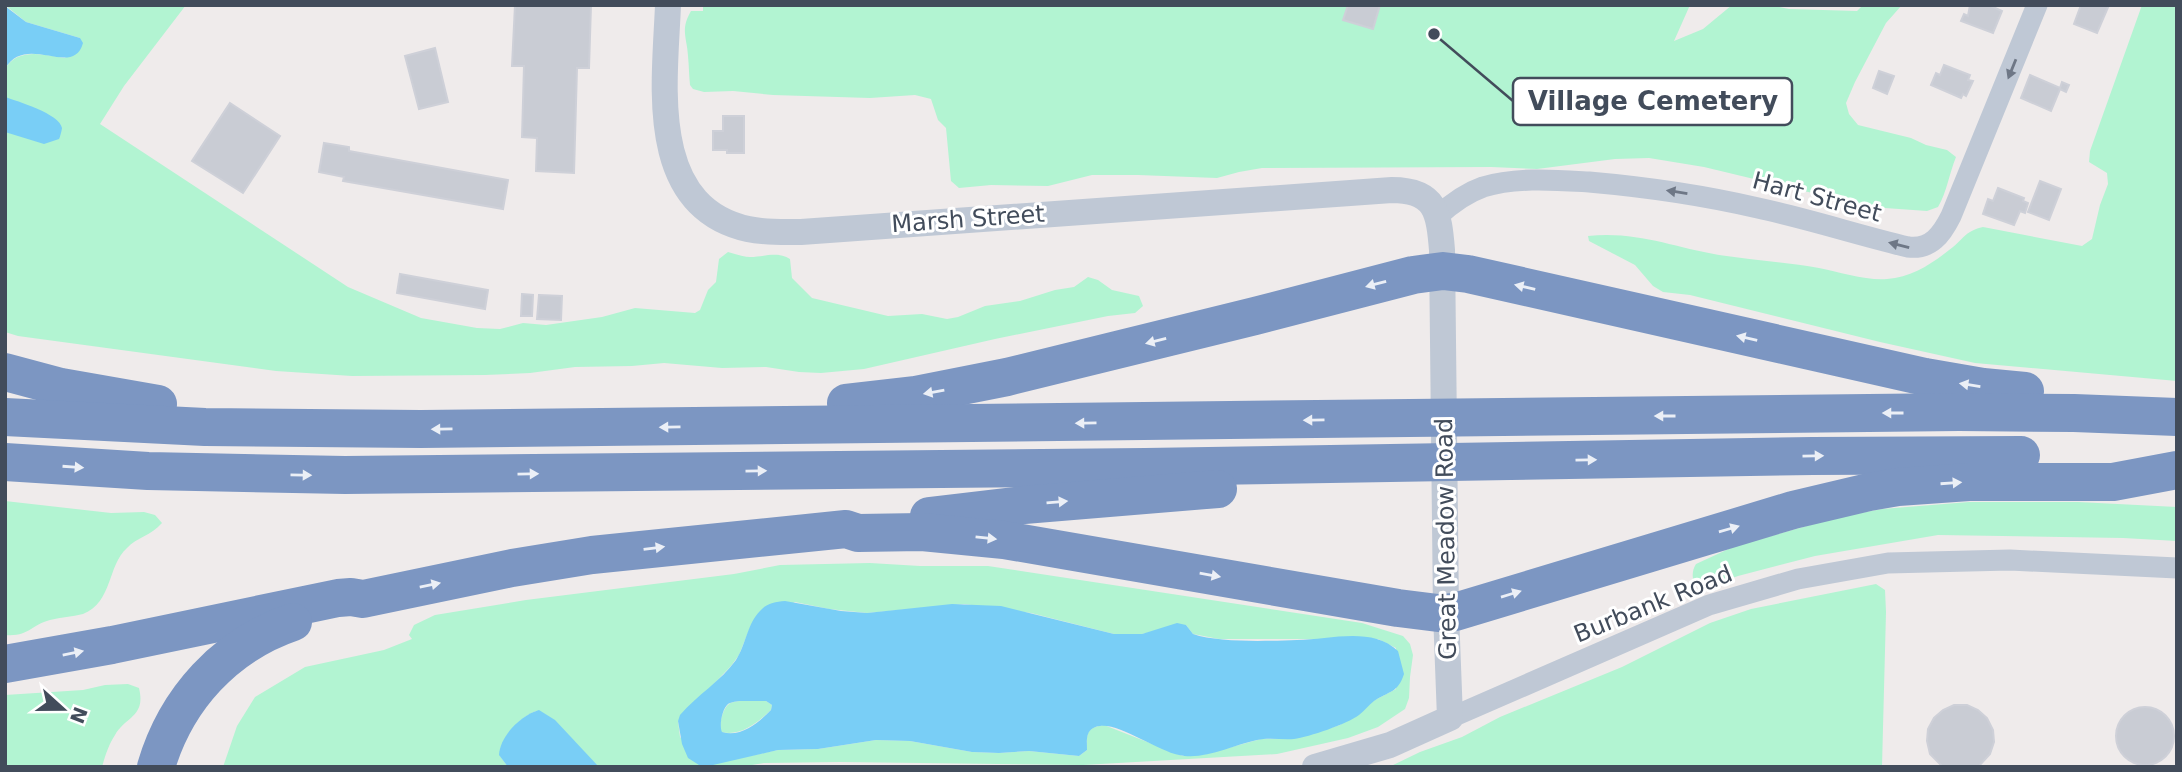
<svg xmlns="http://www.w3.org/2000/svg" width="2182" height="772" font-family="'DejaVu Sans',sans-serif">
	<rect width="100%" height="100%" fill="#efebeb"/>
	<g fill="#b2f4d2" fill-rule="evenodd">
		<path d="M5 5H186L124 86 100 124 348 287 421 318 477 328 500 329 523 323 546 325 602 317 635 308 695 313 700 310 708 290 716 282 719 259 728 252C735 254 743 257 750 257 764 257 778 251 790 259L792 278 812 298 888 316 922 314 947 319 958 317 985 306 1020 301 1055 290 1074 287 1088 277 1098 280 1112 290 1139 296 1143 306 1135 313 1108 316 995 339 864 369 821 373 799 372 766 367 722 368 664 363 632 366 575 367 530 373 485 375 352 376 276 371 18 336 5 332V69C18 47 44 55 65 58L80 38 26 22Z"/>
		<path d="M703 5H1690L1674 41 1703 29 1732 5H1769L1789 9 1857 11 1863 5H1902L1886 23 1855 82 1846 103 1849 114 1858 125 1911 138 1926 145 1947 150 1956 157C1949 174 1947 192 1938 207L1927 211 1871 207 1704 167 1649 158 1615 159 1537 169 1491 167 1262 168 1239 172 1217 178 1138 175H1092L1048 186 991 185 959 188 951 181 946 128 938 120 931 99 915 95 870 98 773 95 733 91 704 92 693 89 690 85C689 76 689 66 688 56 687 37 680 30 691 11H703Z"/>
		<path d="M2142 5H2177V381L1975 363 1880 342 1690 295 1663 292 1653 286 1635 265 1589 241 1588 236C1637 231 1672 247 1719 255 1752 260 1786 262 1819 268 1839 272 1868 281 1887 279 1913 277 1933 263 1953 247 1965 237 1966 231 1983 227L2082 246 2092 239 2100 205 2108 184 2107 173 2089 162 2090 151Z"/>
		<path d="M5 501 111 513 144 512 155 515 162 523C151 536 137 537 127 548 107 566 113 602 83 614 72 617 61 617 50 620 31 625 29 637 5 635Z"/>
		<path d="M1969 502H2078L2177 507V541L2123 538 1938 535 1815 556 1738 576 1705 587 1694 584C1692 577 1692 570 1696 564L1735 546 1839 517 1882 509Z"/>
		<path d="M870 563 920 566H988L1362 623 1403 636 1410 644 1413 655 1410 677 1409 698 1405 709 1378 727 1348 738 1277 754 1083 765 840 762 764 763 740 767H599L536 711C517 719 503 736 500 756L508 767H223L237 726 255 697 305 667 384 650 412 639 409 635 414 625 435 615 526 600 734 574 780 565ZM795 602 829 609 867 613 964 604 1031 613 1114 634H1142L1186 625 1193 634 1219 639H1378L1396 648V689L1375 700 1340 725 1311 734 1284 739H1261L1206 754 1183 756 1104 725C1085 728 1087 734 1087 750L1079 756 1029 751 999 753 972 752 910 741 876 740 818 749 778 750 706 765 680 737 678 721 731 666 739 655 751 625Z"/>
		<path d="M1876 584 1885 590 1886 612 1882 767H1389L1420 752 1462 737 1500 717 1622 667 1710 623 1751 609Z"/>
		<path d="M128 684 139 688C146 717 126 716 115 735 109 744 105 756 102 767H5V695L83 690 105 685Z"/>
		<path d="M740 701H766L772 705 771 710C758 722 741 737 721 732 719 726 722 709 729 704 731 702 738 701 740 701Z"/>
	</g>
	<g fill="#79cef6" fill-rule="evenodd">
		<path d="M5 6 26 22 80 38 83 43C73 79 26 32 5 69Z"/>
		<path d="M5 97C17 101 60 114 62 128 62 129 60 138 59 139L44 144 5 132Z"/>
		<path d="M785 601 841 611 867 613 952 604 1001 606 1114 634H1142L1177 623 1186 625 1193 634C1219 643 1269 641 1297 640 1330 640 1371 626 1398 651L1404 674C1398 693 1389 691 1374 701 1369 705 1364 711 1359 715 1347 724 1309 737 1294 739 1281 740 1269 737 1257 740 1233 745 1203 761 1179 755 1158 751 1119 723 1100 726 1085 728 1087 739 1087 750L1079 756 1029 751 999 753 972 752 910 741 876 740 818 749 778 750 713 765H699L688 758 682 744 678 721 680 715C697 695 721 681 736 660 746 645 747 624 760 611 767 603 775 602 785 601ZM740 701H766L772 705 771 710C759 722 741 738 722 732 719 726 722 709 728 704 731 702 738 701 740 701Z"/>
		<path d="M539 710 555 720 599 767H508L499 755C500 736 521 715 539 710Z"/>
	</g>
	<g fill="#c9ccd4" stroke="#ced0d8" stroke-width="2">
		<path d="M515 5H591L589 68H577L574 173 536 171 537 138 522 137 524 66H512Z"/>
		<path d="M1348 5H1380L1373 29 1343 20Z"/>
		<path d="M1970 5H1989L2002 11 1993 33 1961 21 1964 14 1968 16Z"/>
		<path d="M2081 5H2109L2097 33 2074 24Z"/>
		<path d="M435 48 448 102 419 109 405 56Z"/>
		<path d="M1944 65 1970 75 1968 80 1973 81 1966 96 1963 94 1961 98 1931 85 1936 73 1940 75Z"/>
		<path d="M1879 71 1894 76 1887 94 1873 88Z"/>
		<path d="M2030 75 2060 88 2062 82 2069 85 2066 92 2060 89 2051 111 2021 98Z"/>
		<path d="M230 103 280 136 243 193 192 161Z"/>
		<path d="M723 116H744V153H727V150H713V131H723Z"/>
		<path d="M324 143 349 147V151L508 180 503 209 343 181 344 177 319 172Z"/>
		<path d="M2040 181 2061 189 2049 220 2028 212Z"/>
		<path d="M1998 188 2024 198 2023 201 2028 203 2025 213 2020 211 2014 225 1983 214 1988 199 1993 201Z"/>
		<path d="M400 274 488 290 485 309 397 293Z"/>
		<path d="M522 294 533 295 532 316H521Z"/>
		<path d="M539 295 562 296 561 320 537 319Z"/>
		<path d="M1954 705H1967L1978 710 1987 718 1993 730 1994 742 1990 754 1978 767H1943L1930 754 1927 741 1928 729 1934 718 1943 710Z"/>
		<circle cx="2145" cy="736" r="29"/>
	</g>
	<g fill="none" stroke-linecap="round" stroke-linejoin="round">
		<g stroke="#bfc8d5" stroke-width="21">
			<path d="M1438 216C1451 204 1466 193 1483 187 1516 177 1554 180 1589 182 1646 187 1702 195 1758 208 1809 219 1858 235 1908 247 1931 250 1942 234 1951 216L2037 5"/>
			<path d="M1450 718 1709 605 1798 579 1888 563 2010 560 2177 568"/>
		</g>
		<path stroke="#bfc8d5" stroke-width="26" d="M668 5C665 83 646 206 748 229 766 233 784 232 801 232L1392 190C1436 190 1439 213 1442 250L1446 613 1450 718 1390 745 1315 767"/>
		<g stroke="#7c96c2" stroke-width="38">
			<path d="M5 372 61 387 158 404"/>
			<path d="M846 403 916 395 1007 377 1255 316 1413 275 1443 271 1468 274 1925 377 1983 387 2025 391"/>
			<path d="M5 417 205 427 421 429 1959 412 2074 413 2177 417"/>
			<path d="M5 462 148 471 345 475 1145 467 1813 456 2021 455"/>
			<path d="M929 516 1024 505 1218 489"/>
			<path d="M5 664 112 645 338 598 351 597 363 599 512 568 592 555 846 529 858 533 922 532 1004 540 1398 608 1438 613 1455 612 1793 510 1869 492 1898 487 1969 482H2113L2177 470"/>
			<path d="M156 767C176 699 225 645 293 622"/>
		</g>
	</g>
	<defs><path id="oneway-solid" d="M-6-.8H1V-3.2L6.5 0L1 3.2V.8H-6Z" transform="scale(1.75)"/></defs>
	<g fill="#6e7786">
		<use href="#oneway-solid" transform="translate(2012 69) rotate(112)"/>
		<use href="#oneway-solid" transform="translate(1677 192) rotate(-171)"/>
		<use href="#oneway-solid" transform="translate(1899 245) rotate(-166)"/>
	</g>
	<g fill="#ebeff6">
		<use href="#oneway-solid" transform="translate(1376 284) rotate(165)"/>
		<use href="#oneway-solid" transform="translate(1525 287) rotate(-167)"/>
		<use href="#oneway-solid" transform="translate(1747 338) rotate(-167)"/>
		<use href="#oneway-solid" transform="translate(1156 341) rotate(166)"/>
		<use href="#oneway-solid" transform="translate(1970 385) rotate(-171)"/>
		<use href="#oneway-solid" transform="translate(934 392) rotate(170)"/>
		<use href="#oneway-solid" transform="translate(1893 413) rotate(180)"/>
		<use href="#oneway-solid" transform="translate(1665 416) rotate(180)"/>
		<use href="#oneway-solid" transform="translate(1314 420) rotate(179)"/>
		<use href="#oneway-solid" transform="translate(1086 423) rotate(179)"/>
		<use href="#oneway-solid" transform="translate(670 427) rotate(179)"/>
		<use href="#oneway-solid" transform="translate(442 429) rotate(179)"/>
		<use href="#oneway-solid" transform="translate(1813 456) rotate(-1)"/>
		<use href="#oneway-solid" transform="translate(1586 460) rotate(-1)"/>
		<use href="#oneway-solid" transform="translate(73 467) rotate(4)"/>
		<use href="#oneway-solid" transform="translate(756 471) rotate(-1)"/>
		<use href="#oneway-solid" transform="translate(528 474) rotate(-1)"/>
		<use href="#oneway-solid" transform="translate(301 475) rotate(1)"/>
		<use href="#oneway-solid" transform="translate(1951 483) rotate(-4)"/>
		<use href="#oneway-solid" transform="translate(1057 502) rotate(-5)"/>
		<use href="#oneway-solid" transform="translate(1729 529) rotate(-16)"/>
		<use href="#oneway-solid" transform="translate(986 538) rotate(6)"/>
		<use href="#oneway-solid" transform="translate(654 548) rotate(-7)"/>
		<use href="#oneway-solid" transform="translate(1210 575) rotate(10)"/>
		<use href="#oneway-solid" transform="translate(430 585) rotate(-12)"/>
		<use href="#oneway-solid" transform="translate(1511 594) rotate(-17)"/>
		<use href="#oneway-solid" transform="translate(73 653) rotate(-11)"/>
	</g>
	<g text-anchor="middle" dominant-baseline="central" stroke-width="6" stroke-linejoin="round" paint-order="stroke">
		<g font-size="24" fill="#424c5b" stroke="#fff">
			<text transform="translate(1817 197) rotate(15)">Hart Street</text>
			<text transform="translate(968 219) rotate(-4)">Marsh Street</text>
			<text transform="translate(1446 539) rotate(-91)">Great Meadow Road</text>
			<text transform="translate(1653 604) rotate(-22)">Burbank Road</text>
		</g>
	</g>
	<path fill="none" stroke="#424c5b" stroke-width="2.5" d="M1434 34L1513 101"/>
	<circle fill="#424c5b" stroke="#fff" stroke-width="2.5" cx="1434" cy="34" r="7"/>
	<rect fill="#fff" stroke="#424c5b" stroke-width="2.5" x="1513" y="78" width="279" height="47" rx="7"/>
	<g font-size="26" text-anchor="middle" font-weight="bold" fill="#424c5b">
		<text x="1653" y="110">Village Cemetery</text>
	</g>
	<rect width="2182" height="772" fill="none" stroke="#424c5b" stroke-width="14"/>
	<g transform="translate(63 709) rotate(111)" stroke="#ffffff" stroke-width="5" paint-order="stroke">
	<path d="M0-5L12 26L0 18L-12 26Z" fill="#424c5b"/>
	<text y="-10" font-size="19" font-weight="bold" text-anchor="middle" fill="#424c5b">N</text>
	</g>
</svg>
